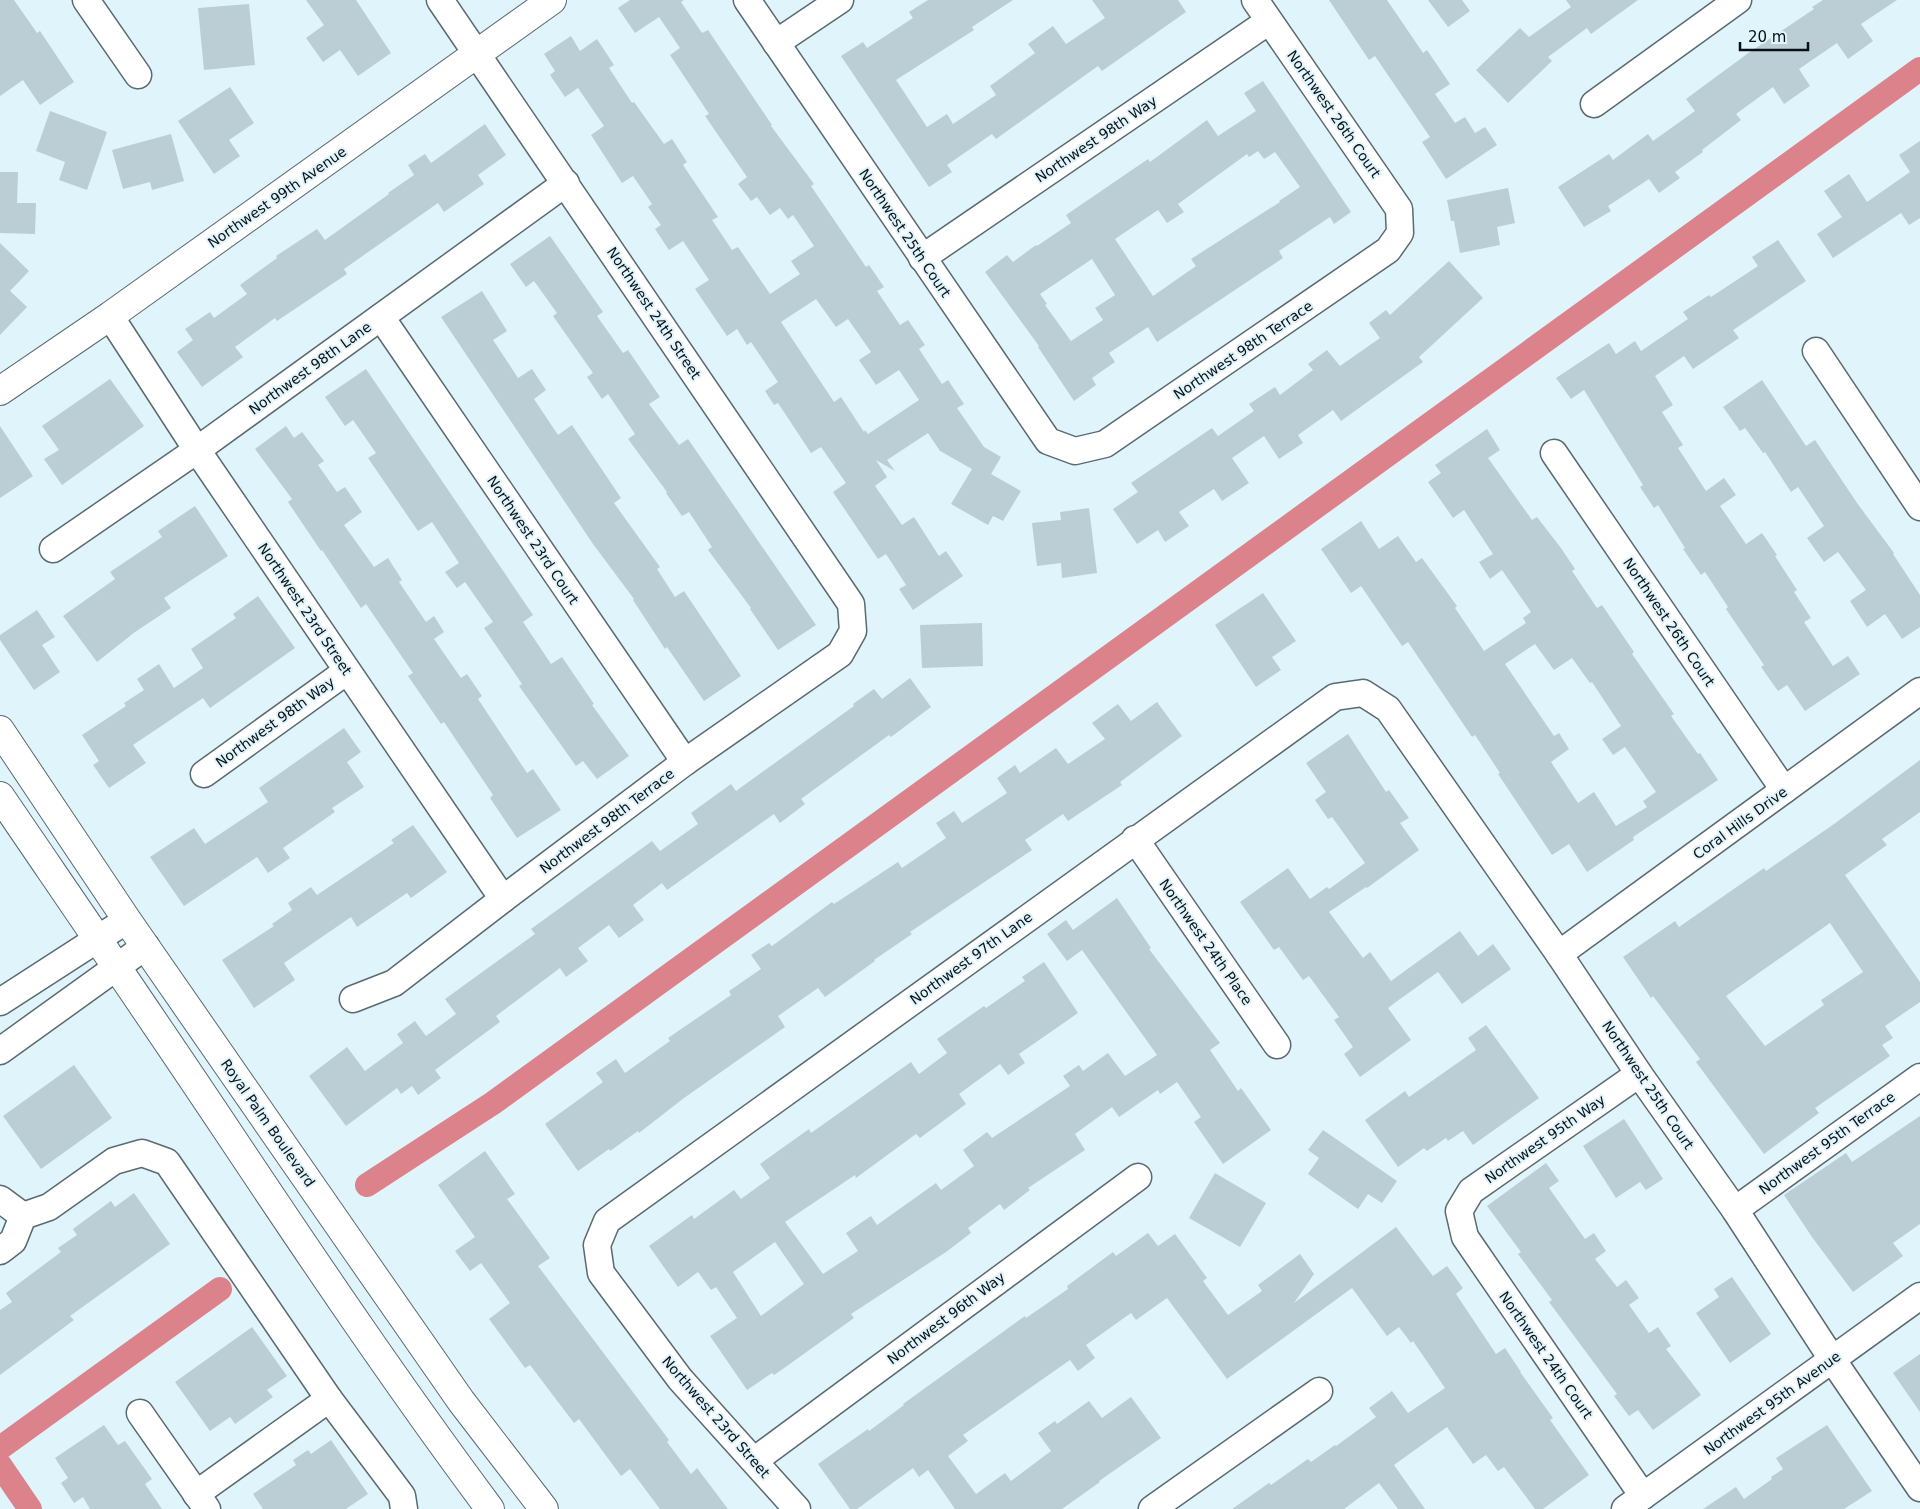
<svg xmlns="http://www.w3.org/2000/svg" width="1920" height="1509" font-family="'DejaVu Sans',sans-serif">
	<rect width="100%" height="100%" fill="#e0f4fc"/>
	<g fill="none" stroke-linecap="round" stroke-linejoin="round">
		<g stroke="#db828b" stroke-width="24">
			<path d="M367 1185 493 1103 1920 69"/>
			<path d="M0 1448 220 1289"/>
			<path d="M0 1465 30 1509"/>
		</g>
	</g>
	<g fill="#bbced6" fill-rule="evenodd">
		<path d="M0 0H14L37 33 40 31 74 82 40 105 23 80 0 96Z"/>
		<path d="M306 0H356L391 53 358 76 340 50 323 62 306 38 324 25Z"/>
		<path d="M630 0H684L681 2 702 33 708 30 772 125 771 126 814 184 811 186 866 267 869 265 884 287 877 291 900 325 908 320 925 345 919 349 942 384 948 380 964 404 957 408 984 447 1001 457 991 474 1021 491 1003 521 993 516 988 525 951 504 972 469 940 451 928 433 887 460 895 471 876 460 887 477 875 486 902 525 914 517 939 556 946 551 963 576 913 610 899 589 906 585 886 554 878 559 833 492 846 483 821 447 811 453 778 403 774 405 765 391 778 382 751 342 747 345 737 329 727 336 695 289 709 280 683 241 669 250 655 229 661 225 648 207 652 204 633 176 622 183 591 135 604 126 578 88 565 97 550 75 555 71 544 54 571 36 580 51 597 39 614 65 609 68 632 103 634 102 664 144 672 139 687 162 683 165 718 217 712 220 732 250 738 247 770 294 800 274 791 261 814 246 793 215 788 219 780 208 770 215 757 197 751 201 738 184 747 177 705 116 709 114 670 55 680 48 659 17 635 33 618 8ZM816 299 836 327 848 319 871 352 859 360 876 385 899 370 919 400 868 434 865 430 864 432 841 397 834 402 781 322Z"/>
		<path d="M928 0H1013L972 27 974 30 896 80 927 127 947 114 953 124 996 95 990 86 1035 53 1028 44 1053 26 1066 44 1105 18 1092 0H1178L1186 12 1102 71 1098 66 996 139 992 134 947 165 952 172 929 187 841 56 863 42 867 48 913 18 909 12Z"/>
		<path d="M1329 0H1387L1423 53 1427 50 1450 84 1435 94 1455 123 1465 117 1475 133 1485 127 1497 145 1446 179 1422 142 1430 137 1375 56 1369 60Z"/>
		<path d="M1428 0H1462L1470 11 1448 27Z"/>
		<path d="M1566 0H1638L1591 34 1587 28 1548 57 1552 61 1508 103 1476 70 1520 28 1529 37 1571 7Z"/>
		<path d="M1823 0H1897L1861 24 1873 41 1848 59 1837 43 1799 69 1810 86 1784 104 1773 87 1736 114 1741 120 1702 150 1703 152 1675 172 1680 178 1659 193 1649 179 1608 206 1611 211 1584 227 1558 187 1609 154 1613 160 1648 134 1653 141 1695 111 1686 99 1747 54 1814 9 1812 7Z"/>
		<path d="M249 4 255 65 204 70 198 8Z"/>
		<path d="M1263 81 1351 212 1334 224 1330 217 1279 251 1283 258 1157 342 1148 327 1109 353 1115 362 1092 378 1096 385 1074 401 1038 347 1039 346 985 272 1007 255 1013 262 1036 245 1037 246 1071 223 1066 215 1148 159 1150 162 1207 120 1218 136 1256 111 1244 93ZM1258 151 1264 159 1275 152 1300 187 1279 201 1280 202 1191 259 1196 266 1153 296 1115 239 1158 210 1167 223 1184 212 1178 204 1247 154 1249 157ZM1092 259 1115 295 1095 308 1103 320 1071 341 1045 305 1047 304 1040 294Z"/>
		<path d="M230 87 254 123 229 140 240 156 214 174 178 121Z"/>
		<path d="M50 111 107 132 87 190 59 180 65 162 36 151Z"/>
		<path d="M485 124 506 155 478 175 484 184 444 212 438 203 344 269 347 274 277 321 275 318 235 347 243 357 202 387 177 352 193 340 185 329 210 312 214 318 247 294 240 285 277 258 276 256 317 229 325 240 389 194 388 193 414 175 408 165 425 154 431 163Z"/>
		<path d="M171 134 184 181 152 190 150 182 123 189 112 150Z"/>
		<path d="M1920 141V218L1909 225 1901 213 1833 258 1817 234 1842 217 1824 191 1849 174 1867 202 1910 172 1899 155Z"/>
		<path d="M0 172H18L17 203H36L35 234 0 233Z"/>
		<path d="M1508 188 1515 223 1497 227 1500 245 1460 253 1454 221H1451L1447 200Z"/>
		<path d="M550 236 603 312 597 316 623 353 628 350 660 397 649 404 679 445 688 439 816 625 778 650 750 609 751 608 708 550 712 547 689 512 682 516 666 493 667 492 628 439 635 434 608 394 602 399 587 377 593 373 553 316 557 313 534 281 526 287 510 264Z"/>
		<path d="M1778 240 1806 281 1733 330 1739 338 1693 369 1684 356 1655 376 1673 405 1662 412 1683 445 1678 448 1706 491 1724 478 1736 495 1720 506 1746 544 1762 533 1777 555 1775 556 1797 590 1794 592 1811 618 1804 622 1833 666 1848 656 1860 674 1805 711 1787 685 1778 691 1761 667 1764 665 1726 609 1728 607 1705 572 1701 575 1683 549 1685 548 1658 505 1654 508 1640 487 1643 485 1584 390 1571 399 1556 378 1609 343 1616 354 1635 341 1641 351 1688 319 1683 312 1709 295 1711 297 1758 266 1752 257Z"/>
		<path d="M0 243 29 271 10 291 27 307 0 335Z"/>
		<path d="M1449 261 1483 298 1419 357 1423 362 1341 421 1333 410 1298 435 1303 443 1279 459 1264 436 1232 458 1249 483 1222 501 1214 489 1179 512 1189 526 1165 542 1158 530 1137 544 1113 509 1138 492 1131 483 1212 428 1218 436 1254 411 1249 404 1275 387 1280 395 1313 370 1308 364 1327 350 1340 366 1380 338 1369 323 1386 310 1390 315Z"/>
		<path d="M482 291 507 331 493 340 518 378 532 369 546 390 534 399 558 435 572 425 621 498 614 503 660 567 657 569 675 597 684 591 741 676 704 701 667 647 665 649 633 600 634 599 593 544 441 317Z"/>
		<path d="M366 369 533 615 523 622 551 664 562 657 594 704 592 705 629 756 597 779 583 761 576 766 519 686 522 684 484 628 493 622 465 582 457 588 445 572 459 563 432 522 418 531 368 458 376 453 353 420 345 426 325 397Z"/>
		<path d="M110 379 144 426 62 485 44 459 59 450 42 426Z"/>
		<path d="M1762 380 1806 446 1815 440 1857 503 1894 553 1893 554 1920 595V627L1902 639 1885 614 1867 627 1850 601 1866 590 1838 552 1824 562 1807 538 1824 526 1798 487 1791 492 1765 452 1763 453 1745 428 1740 431 1723 407Z"/>
		<path d="M0 426 33 476 0 498Z"/>
		<path d="M286 426 294 438 302 432 324 461 318 465 337 492 345 487 362 512 344 525 374 567 388 558 402 580 399 582 426 622 434 616 444 632 434 639 461 678 467 674 482 696 478 699 527 773 533 769 561 810 517 838 490 798 493 795 444 722 441 724 408 676 413 673 366 604 361 608 322 550 321 551 288 502 292 499 255 449Z"/>
		<path d="M1487 429 1500 450 1488 458 1532 520 1537 517 1561 548 1575 569 1572 571 1597 608 1602 605 1634 652 1632 654 1674 714 1671 716 1698 754 1700 753 1718 780 1633 837 1634 840 1587 872 1569 844 1552 855 1498 774 1500 773 1475 735 1472 737 1408 642 1402 646 1361 586 1351 593 1321 549 1361 521 1379 549 1398 536 1416 562 1422 558 1457 606 1455 608 1484 651 1526 623 1523 618 1531 612 1502 570 1490 579 1479 562 1493 554 1464 510 1453 518 1428 482 1441 473 1435 465ZM1535 644 1554 670 1572 658 1590 683 1592 682 1621 726 1602 739 1613 755 1625 747 1656 792 1643 801 1647 807 1616 826 1594 792 1578 803 1551 762 1569 749 1559 733 1554 736 1505 664Z"/>
		<path d="M195 506 228 556 164 598 171 608 135 632 97 662 63 616 115 579 110 572 162 537 158 531Z"/>
		<path d="M1089 508 1097 573 1062 578 1061 563 1037 566 1032 523 1061 520 1060 512Z"/>
		<path d="M1263 593 1296 641 1272 657 1281 670 1256 687 1215 625Z"/>
		<path d="M258 596 295 648 210 708 203 698 133 745 146 763 109 788 93 765 99 761 82 735 126 706 124 703 144 690 137 679 159 664 174 688 203 668 191 649 236 618 233 614Z"/>
		<path d="M37 610 55 637 42 645 60 672 34 690 0 640V635Z"/>
		<path d="M982 623 983 666 922 668 920 625Z"/>
		<path d="M910 678 931 707 891 737 889 735 801 799 805 804 780 823 774 814 667 890 662 883 633 905 644 920 619 938 609 925 578 948 588 961 566 977 560 968 496 1016 500 1022 435 1070 441 1078 418 1095 412 1086 401 1094 397 1088 346 1126 309 1076 347 1047 365 1071 403 1043 397 1034 415 1021 426 1036 456 1014 445 999 535 934 531 929 652 841 660 851 698 824 691 813 731 784 736 791 854 706 853 704 874 689 882 699Z"/>
		<path d="M1157 702 1182 736 1120 782 1122 785 1068 821 1063 814 1025 840 1032 850 910 932 912 934 874 960 875 961 825 997 818 988 778 1016 785 1027 684 1098 639 1133 638 1131 610 1151 609 1149 578 1171 545 1124 603 1082 596 1073 616 1059 625 1073 670 1041 668 1038 731 995 729 991 761 969 751 955 769 943 772 946 832 902 834 904 898 862 902 868 946 838 936 823 954 811 962 823 1007 793 997 778 1015 765 1020 773 1056 748 1068 764 1105 739 1092 723 1118 704 1131 721Z"/>
		<path d="M344 728 361 752 347 762 364 787 332 808 335 812 283 848 290 858 268 873 257 857 184 906 150 857 194 828 205 844 268 802 259 788Z"/>
		<path d="M1348 734 1386 792 1389 790 1409 818 1400 823 1419 850 1367 888 1366 887 1329 912 1363 958 1370 952 1391 981 1460 931 1478 956 1493 944 1511 969 1462 1004 1438 972 1400 999 1388 1008 1411 1040 1360 1077 1344 1054 1353 1047 1334 1020 1339 1017 1309 976 1303 980 1279 947 1274 950 1240 902 1288 868 1310 899 1327 887 1329 889 1365 863 1332 817 1328 819 1315 800 1326 792 1306 763Z"/>
		<path d="M1920 760V812L1882 839 1887 845 1845 875 1920 982V1002L1885 1026 1893 1038 1882 1045 1890 1056 1815 1108 1819 1113 1764 1154 1696 1062 1700 1059 1653 996 1651 998 1623 957 1675 921 1679 927 1764 868 1766 871 1834 824ZM1830 923 1863 972 1821 1000 1824 1005 1765 1046 1726 996Z"/>
		<path d="M413 825 447 872 411 898 407 893 357 927 351 917 284 963 295 980 254 1008 222 960 274 926 272 924 292 910 288 903 311 887 317 895 394 843 391 840Z"/>
		<path d="M1117 898 1151 948 1149 949 1220 1043 1210 1050 1238 1091 1241 1088 1271 1130 1223 1164 1194 1122 1201 1117 1177 1082 1160 1094 1158 1090 1119 1117 1112 1107 1075 1134 1085 1150 1028 1188 1030 1190 1004 1210 1000 1204 968 1228 971 1233 946 1252 851 1314 854 1318 787 1366 774 1375 772 1373 747 1390 710 1336 737 1318 716 1287 711 1290 698 1272 678 1287 649 1246 692 1215 694 1219 734 1190 741 1199 770 1178 760 1164 809 1129 811 1133 911 1062 919 1074 947 1053 937 1039 984 1006 986 1008 1025 981 1022 977 1044 962 1078 1013 1019 1054 1025 1063 1008 1075 1000 1064 959 1094 966 1104 920 1138 916 1134 856 1178 855 1175 785 1222 823 1274 858 1251 846 1233 871 1216 877 1225 936 1183 941 1190 974 1166 963 1150 987 1132 992 1138 1070 1086 1063 1076 1079 1065 1083 1071 1108 1053 1125 1076 1157 1055 1082 950 1067 961 1047 934 1066 920 1073 930ZM775 1242 804 1284 761 1316 733 1272Z"/>
		<path d="M1486 1025 1539 1098 1473 1145 1463 1131 1448 1141 1446 1138 1427 1151 1424 1148 1398 1167 1365 1120 1405 1091 1409 1097 1476 1050 1468 1038Z"/>
		<path d="M74 1065 112 1118 41 1169 3 1116Z"/>
		<path d="M1920 1116V1224L1893 1243 1903 1256 1853 1292 1812 1237 1784 1195 1846 1153 1852 1162Z"/>
		<path d="M1624 1119 1663 1179 1646 1190 1640 1182 1616 1198 1583 1146Z"/>
		<path d="M1323 1130 1397 1181 1382 1203 1368 1194 1358 1209 1308 1174 1319 1158 1308 1150Z"/>
		<path d="M485 1151 515 1194 507 1199 550 1258 538 1266 669 1440 667 1442 691 1474 697 1468 728 1509H660L630 1469 621 1476 579 1419 574 1423 530 1365 525 1368 489 1319 510 1303 481 1263 470 1271 455 1251 475 1237 438 1185Z"/>
		<path d="M1546 1163 1559 1181 1549 1188 1585 1239 1594 1233 1606 1251 1595 1259 1617 1287 1626 1280 1639 1298 1629 1305 1649 1333 1658 1327 1671 1346 1666 1349 1701 1395 1653 1430 1638 1410 1629 1416 1614 1396 1617 1394 1549 1302 1552 1300 1518 1254 1521 1252 1487 1206Z"/>
		<path d="M1215 1173 1266 1203 1240 1247 1189 1218Z"/>
		<path d="M134 1193 170 1244 70 1316 74 1320 0 1375V1310L12 1302 6 1293 61 1252 58 1248 77 1235 73 1229 111 1201 115 1207Z"/>
		<path d="M1396 1227 1433 1276 1447 1266 1463 1288 1456 1294 1496 1354 1505 1348 1521 1372H1520L1553 1418 1550 1420 1589 1475 1543 1509H1535L1504 1467 1498 1471 1486 1455 1473 1464 1447 1427 1394 1465 1425 1509H1398L1379 1483 1344 1509H1232L1269 1483 1271 1485 1308 1459 1311 1462 1335 1445 1336 1446 1376 1417 1369 1408 1392 1391 1408 1413 1445 1388 1413 1341 1411 1343 1399 1327 1387 1336 1352 1288 1227 1379 1167 1298 1136 1320 1131 1313 1086 1345 1095 1358 1078 1371 1070 1360 963 1435 968 1441 948 1456 976 1494 1005 1473 1011 1481 1051 1451 1038 1433 1055 1421 1057 1424 1089 1401 1102 1418 1131 1397 1161 1438 1099 1481 1100 1482 1062 1509H955L928 1470 919 1477 913 1468 857 1509H850L818 1464 868 1429 869 1431 904 1405 903 1404 1025 1316 1026 1318 1068 1289 1067 1286 1113 1252 1116 1256 1148 1233 1158 1246 1175 1234 1207 1278 1203 1281 1228 1315 1262 1291 1258 1285 1300 1254 1314 1274 1294 1303Z"/>
		<path d="M1732 1277 1771 1334 1730 1363 1696 1313 1719 1297 1714 1289Z"/>
		<path d="M252 1327 287 1376 267 1390 273 1397 235 1424 230 1417 210 1431 175 1382Z"/>
		<path d="M1920 1354V1412L1893 1373Z"/>
		<path d="M104 1425 118 1445 125 1441 152 1479 145 1484 162 1509H90L83 1497 74 1503 61 1483 68 1478 55 1458Z"/>
		<path d="M1827 1425 1872 1491 1844 1509H1703L1736 1487 1744 1499 1772 1479 1771 1477 1783 1469 1776 1458Z"/>
		<path d="M331 1440 368 1494 346 1509H263L253 1494 296 1465 293 1460 308 1450 311 1454Z"/>
	</g>
	<g fill="none" stroke-linecap="round" stroke-linejoin="round">
		<defs>
			<g id="minor">
				<path d="M86 0 138 75"/>
				<path d="M747 0 1048 441 1075 451 1105 444 1388 250 1400 233 1399 209 1255 0"/>
				<path d="M776 43 840 0"/>
				<path d="M1594 104 1738 0"/>
				<path d="M922 258 1269 21"/>
				<path d="M110 316 197 450 503 899"/>
				<path d="M381 317 685 762"/>
				<path d="M1816 351 1920 507"/>
				<path d="M1554 453 1784 790"/>
				<path d="M53 549 197 450 566 183"/>
				<path d="M204 774 347 671"/>
				<path d="M1135 839 1277 1045"/>
				<path d="M1559 954 1920 691"/>
				<path d="M353 999 394 983 503 899 685 762 840 654 853 631 851 604 440 0"/>
				<path d="M0 1002 127 920"/>
				<path d="M0 1051 146 946"/>
				<path d="M1639 1074 1471 1191 1459 1211 1465 1237 1643 1496"/>
				<path d="M0 1199 23 1216"/>
				<path d="M1735 1210 1920 1077"/>
				<path d="M0 1251 13 1241 23 1216 49 1207 114 1161 142 1153 167 1162 329 1399 402 1496 404 1509"/>
				<path d="M140 1413 207 1509"/>
				<path d="M755 1460 1138 1177"/>
				<path d="M196 1494 329 1399"/>
				<path d="M797 1509 680 1379 601 1273 597 1245 607 1221 1335 697 1363 693 1388 709 1559 954 1639 1074 1735 1210 1832 1359 1920 1488"/>
				<path d="M1152 1509 1319 1391"/>
				<path d="M1625 1509 1920 1296"/>
			</g>
			<path id="tertiary" d="M0 391 110 316 552 0"/>
			<g id="secondary">
				<path d="M0 730 127 920 358 1253 461 1401 544 1509"/>
				<path d="M0 796C77 909 154 1021 230 1135 314 1261 399 1387 490 1509"/>
			</g>
		</defs>
		<use href="#minor" stroke="#596a71" stroke-width="29"/>
		<use href="#tertiary" stroke="#596a71" stroke-width="30"/>
		<use href="#secondary" stroke="#596a71" stroke-width="30"/>
		<use href="#minor" stroke="#fff" stroke-width="26"/>
		<use href="#tertiary" stroke="#fff" stroke-width="28"/>
		<use href="#secondary" stroke="#fff" stroke-width="28"/>
	</g>
	<g text-anchor="middle" dominant-baseline="central" stroke-width="4" stroke-linejoin="round" paint-order="stroke">
		<g font-size="14" fill="#091013" stroke="#e0f4fc">
			<text transform="translate(1334 114) rotate(55)">Northwest 26th Court</text>
			<text transform="translate(1096 139) rotate(-34)">Northwest 98th Way</text>
			<text transform="translate(277 197) rotate(-35)">Northwest 99th Avenue</text>
			<text transform="translate(905 233) rotate(56)">Northwest 25th Court</text>
			<text transform="translate(654 313) rotate(56)">Northwest 24th Street</text>
			<text transform="translate(1243 350) rotate(-34)">Northwest 98th Terrace</text>
			<text transform="translate(310 368) rotate(-36)">Northwest 98th Lane</text>
			<text transform="translate(533 540) rotate(56)">Northwest 23rd Court</text>
			<text transform="translate(305 609) rotate(56)">Northwest 23rd Street</text>
			<text transform="translate(1669 622) rotate(56)">Northwest 26th Court</text>
			<text transform="translate(275 722) rotate(-36)">Northwest 98th Way</text>
			<text transform="translate(607 821) rotate(-37)">Northwest 98th Terrace</text>
			<text transform="translate(1740 823) rotate(-36)">Coral Hills Drive</text>
			<text transform="translate(1206 942) rotate(55)">Northwest 24th Place</text>
			<text transform="translate(971 958) rotate(-36)">Northwest 97th Lane</text>
			<text transform="translate(1648 1085) rotate(56)">Northwest 25th Court</text>
			<text transform="translate(268 1123) rotate(55)">Royal Palm Boulevard</text>
			<text transform="translate(1545 1139) rotate(-35)">Northwest 95th Way</text>
			<text transform="translate(1827 1143) rotate(-36)">Northwest 95th Terrace</text>
			<text transform="translate(946 1318) rotate(-37)">Northwest 96th Way</text>
			<text transform="translate(1546 1355) rotate(55)">Northwest 24th Court</text>
			<text transform="translate(1772 1403) rotate(-36)">Northwest 95th Avenue</text>
			<text transform="translate(716 1417) rotate(49)">Northwest 23rd Street</text>
		</g>
	</g>
	<path d="M1740 42v8h68v-8" fill="none" stroke="#091013" stroke-width="2.5"/>
	<text x="1748" y="42" font-size="15" fill="#091013" stroke="#e0f4fc" stroke-width="4" paint-order="stroke">20 m</text>
</svg>
